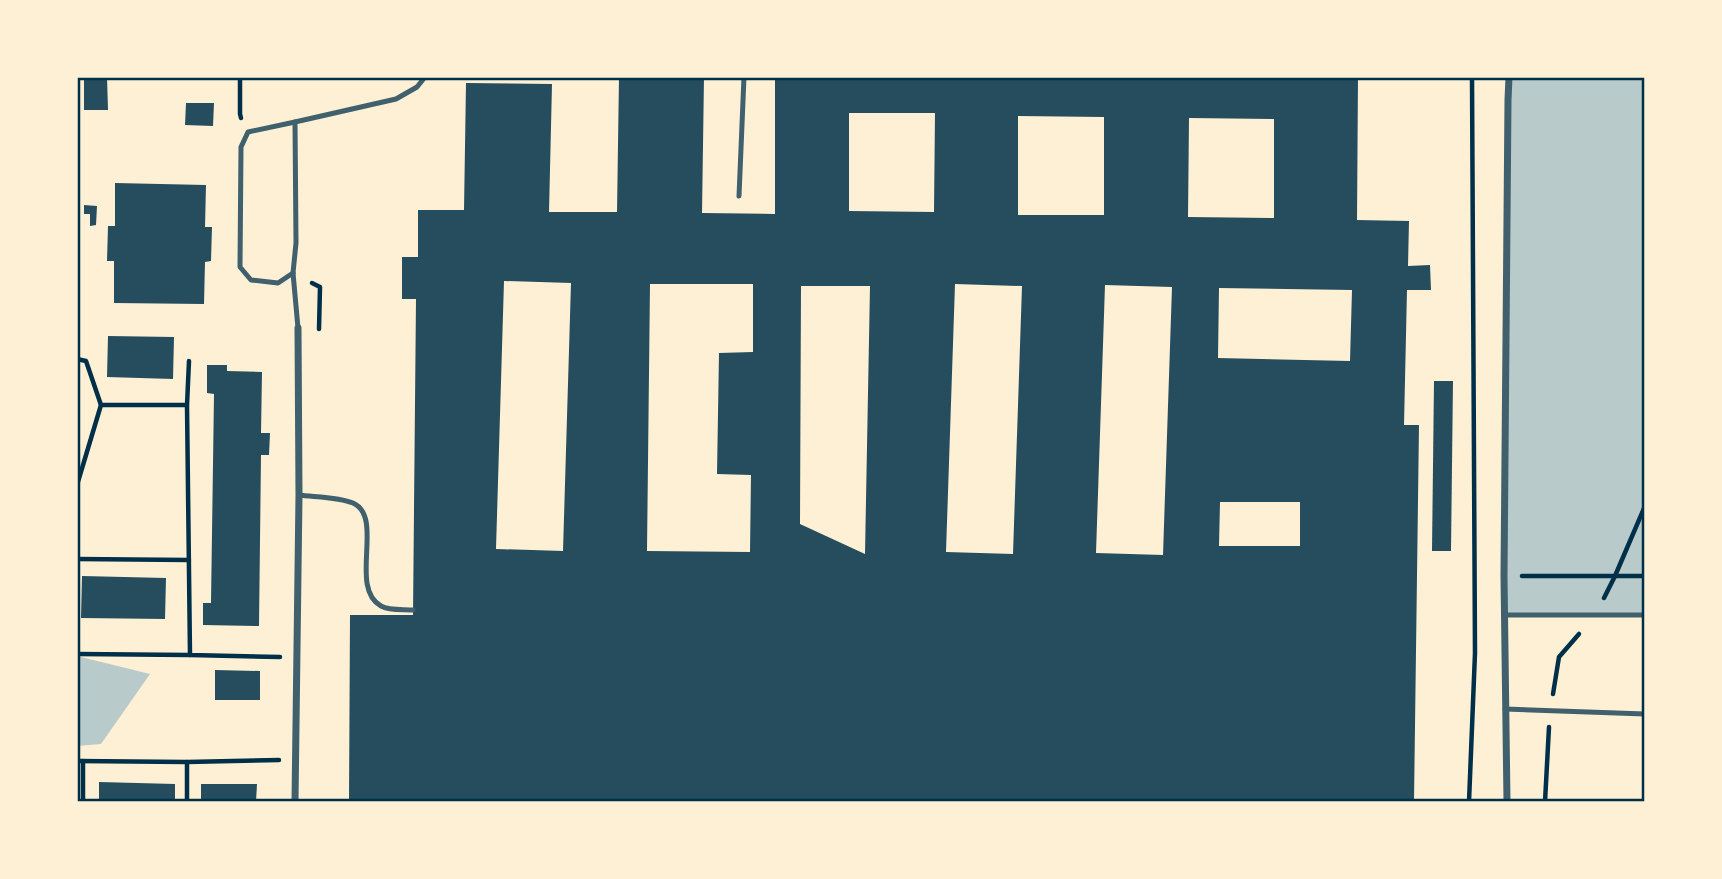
<svg xmlns="http://www.w3.org/2000/svg" width="1722" height="879" font-family="Cabin,sans-serif">
	<rect width="100%" height="100%" fill="#fdf0d5"/>
	<g fill="#b9caca">
		<path d="M1509 77H1645V615H1504Z"/>
		<path d="M77 656 150 674 101 744 77 746Z"/>
	</g>
	<g fill="#264d5e" fill-rule="evenodd">
		<path d="M84 77H107L108 110H84Z"/>
		<path d="M619 77H704L702 213 775 214V77H1358L1357 220 1409 221 1408 266 1430 265 1431 290H1407L1404 425H1419L1414 802H349L350 615H413L416 299H402V257H418V210H464L466 83 552 84 549 212H617ZM849 113H935L934 212 849 211ZM1018 116 1104 117V215H1018ZM1189 118 1274 119V218L1188 217ZM504 281 571 283 563 551 496 549ZM650 284H753V352L719 353 717 474 751 475 750 552 647 551ZM955 284 1022 286 1013 554 946 552ZM1105 285 1172 287 1163 555 1096 553ZM801 286H870L865 554 800 524ZM1219 288 1352 290 1350 361 1218 358ZM1220 502H1300V546H1219Z"/>
		<path d="M186 103H214L213 126 185 125Z"/>
		<path d="M115 183 206 185 205 227H212L211 261 205 262 204 304 114 303V261H107L108 226H115Z"/>
		<path d="M84 205 97 206 96 225 90 226V214H84Z"/>
		<path d="M108 336 174 337 173 379 107 377Z"/>
		<path d="M207 365H227V371L262 372 261 433H270L269 455H261L259 626 203 625V603H211L214 394 207 393Z"/>
		<path d="M1434 381H1453L1451 551H1432Z"/>
		<path d="M82 576 166 578 165 619 81 618Z"/>
		<path d="M215 670 260 671V700H215Z"/>
		<path d="M99 782 175 784V802H99Z"/>
		<path d="M201 784H257L256 802H201Z"/>
	</g>
	<g fill="none" stroke-linecap="round" stroke-linejoin="round">
		<g stroke="#003049" stroke-width="4.5">
			<path d="M240 77V114L241 118"/>
			<path d="M312 283 320 287 319 329"/>
			<path d="M77 359 86 361 101 405"/>
			<path d="M187 405 189 361"/>
			<path d="M77 485 101 405H187L190 655 280 657"/>
			<path d="M77 559 189 560"/>
			<path d="M1522 576H1645"/>
			<path d="M1604 598 1615 576 1645 506"/>
			<path d="M77 654 190 655"/>
			<path d="M1553 694 1559 657 1579 634"/>
			<path d="M77 761 187 762"/>
			<path d="M83 802V761"/>
			<path d="M187 802V762L279 760"/>
			<path d="M1469 802 1475 653 1472 77"/>
			<path d="M1545 802 1549 727"/>
		</g>
		<g stroke="#3f606c" stroke-width="5">
			<path d="M739 196 744 77"/>
			<path d="M293 273 278 283 251 280 240 267 241 147 248 132 295 122"/>
			<path d="M298 328 293 273 296 243 295 122 396 99 417 87 425 77"/>
			<path d="M299 495C314 497 339 497 353 503 385 517 348 588 381 606 390 611 404 609 413 610"/>
			<path d="M1504 615H1645"/>
			<path d="M1505 709 1645 714"/>
		</g>
		<g stroke="#3f606c" stroke-width="7">
			<path d="M295 802 299 495 298 328"/>
			<path d="M1507 802 1504 576 1508 100 1509 77"/>
		</g>
	</g>
	<rect width="1722" height="879" fill="none" stroke="#fdf0d5" stroke-width="158"/>
	<rect x="79" y="79" width="1564" height="721" fill="none" stroke="#003049" stroke-width="2.5"/>
</svg>
